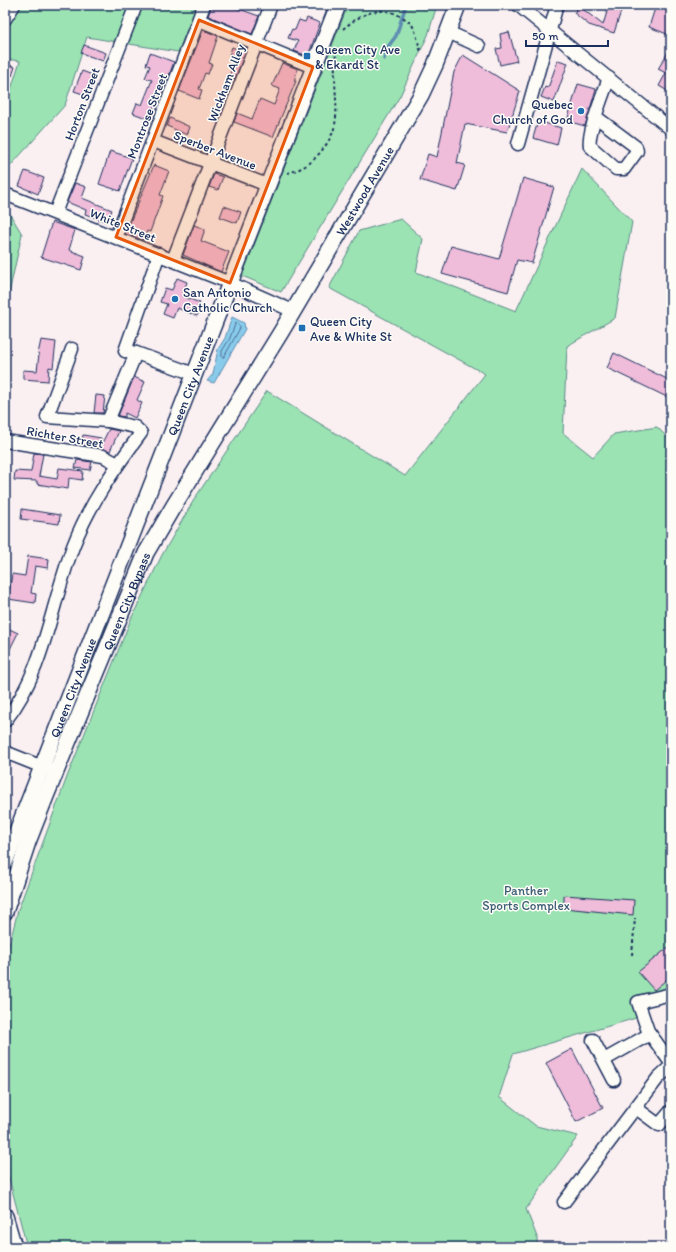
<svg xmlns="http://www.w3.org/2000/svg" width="676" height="1252" font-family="Itim,sans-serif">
	<rect width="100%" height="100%" fill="#faeff1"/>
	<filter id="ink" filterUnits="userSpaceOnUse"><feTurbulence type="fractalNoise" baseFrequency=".025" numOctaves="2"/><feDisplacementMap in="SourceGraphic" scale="8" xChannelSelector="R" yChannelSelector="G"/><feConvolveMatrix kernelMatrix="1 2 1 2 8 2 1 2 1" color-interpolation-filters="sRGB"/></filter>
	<g filter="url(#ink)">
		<g fill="#9be3b2" stroke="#5b8988">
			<path d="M5 5H197L178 52 87 37 65 105 5 172V108L20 61 5 59Z"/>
			<path d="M348 5H437L428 35 400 96 281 292 242 276Z"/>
			<path d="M582 169 632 222 615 318 567 346 563 433 593 457 614 434 657 427 671 441V994L638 1002 643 1016 513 1054 499 1097 536 1126 578 1136 526 1209 537 1237V1247H27L5 1163V962L18 910 67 777 131 619 162 555 195 498 267 391 405 476 485 374 329 288 359 231 401 219 423 239 416 272 516 311Z"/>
			<path d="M5 206 22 234 5 312Z"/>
		</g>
		<path fill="#89cbea" stroke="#5d8db2" d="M232 317 244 323 245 329 214 383 207 381 213 374 218 349 225 338Z"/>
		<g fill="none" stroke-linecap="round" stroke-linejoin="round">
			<path stroke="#476d96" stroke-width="1" d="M236 323 240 326V328L224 357H222V351L229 340Z"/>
			<path stroke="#5d8db2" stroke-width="3.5" d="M384 59 387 48 396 36 406 5"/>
		</g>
		<g fill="#efbcda" stroke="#1b2f5e">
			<path d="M212 5H228L259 16 252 34 208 16Z"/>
			<path d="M609 5H623L614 33 589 25 574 13 579 6 603 25Z"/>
			<path d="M656 5H671V24L667 34 649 27Z"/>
			<path d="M307 18 320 23 308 56 294 51 298 41 288 38 292 29 295 30 299 20 305 22Z"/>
			<path d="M203 30 218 36 209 63 212 64 208 74 205 73 199 89 202 90 199 99 179 91Z"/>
			<path d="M509 32 517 61 500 65 496 49 502 48 500 34Z"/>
			<path d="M238 44 247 48 235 79 229 76 236 58 229 56 232 47 237 49Z"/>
			<path d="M84 45 106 53 103 61 81 53Z"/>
			<path d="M671 47V93L659 86 666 73 658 69Z"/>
			<path d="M150 53 174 62 161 97 158 96 149 119 133 113 137 103 142 105 152 80 145 78 150 66 146 65Z"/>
			<path d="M463 55 520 91 507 132 465 124 457 163 465 165 457 191 420 180 428 154 437 157 454 72Z"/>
			<path d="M558 60 568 63 554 102 541 97 545 87 548 88Z"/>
			<path d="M5 63 15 67 12 76 5 74Z"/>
			<path d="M282 63 298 69 294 81H296L273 137 234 122 237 113 252 119 260 99 274 105 280 89 272 86Z"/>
			<path d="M82 71 95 76 89 96 74 91Z"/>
			<path d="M578 84 596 89 585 126 567 121Z"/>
			<path d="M170 118 190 127 187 135 167 126Z"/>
			<path d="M538 121 561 128 557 145 533 138Z"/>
			<path d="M110 151 132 158 120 191 99 184Z"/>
			<path d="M154 165 169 171 160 195 163 196 150 232 147 231 144 240 125 234Z"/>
			<path d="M25 171 44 178 38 194 19 186Z"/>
			<path d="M214 174 223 177 218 190 209 187Z"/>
			<path d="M523 178 554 187 532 263 517 260 508 292 442 274 451 246 499 259Z"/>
			<path d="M75 183 86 187 82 198 112 210 107 222 85 214 86 210 67 202Z"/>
			<path d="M224 206 241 212 237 223 220 217Z"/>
			<path d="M52 222 75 230 69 250 85 256 81 270 41 257Z"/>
			<path d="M194 225 205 229 201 241 229 252 221 272 183 255Z"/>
			<path d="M177 278 187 282 182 296 200 303 198 306 201 307 197 316 177 308 173 318 163 314 167 304 160 302 165 288 172 290Z"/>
			<path d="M41 340 56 342 53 368 49 367 48 381 23 379V370L37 371 39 354H38Z"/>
			<path d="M614 353 671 381V399L607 368Z"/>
			<path d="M134 377 145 382 137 400 142 403 135 418 125 413V417L118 416Z"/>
			<path d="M96 395 105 396 103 413H94Z"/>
			<path d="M109 429 119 431 110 451 81 445 83 435 101 438 100 447Z"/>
			<path d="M34 453 43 454 39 476 57 479 59 468 83 471 82 480 69 478 68 489 37 484V481L14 480 15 471 31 472Z"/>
			<path d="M77 460 92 462 90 470 75 468Z"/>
			<path d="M22 509 60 515 59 524 21 519Z"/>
			<path d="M28 556 49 559 48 568 35 566 31 593 36 594 35 603 8 599 12 574 25 576Z"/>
			<path d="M5 627 18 633 5 659Z"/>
			<path d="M564 895 634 900 633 915 564 908Z"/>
			<path d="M671 945V976L654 990 638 972Z"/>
			<path d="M572 1049 603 1108 576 1122 546 1063Z"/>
		</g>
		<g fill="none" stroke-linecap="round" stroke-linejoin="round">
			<defs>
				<g id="minor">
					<path d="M518 5 671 129"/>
					<path d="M5 19 14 5"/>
					<path d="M199 20 313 67"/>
					<path d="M448 32 479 46"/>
					<path d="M596 117 636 147 637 151 624 169H616L590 146C587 134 604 92 609 78"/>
					<path d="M153 141 267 185"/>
					<path d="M518 144 557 5"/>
					<path d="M5 194 230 283 293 311"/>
					<path d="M55 213 136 5"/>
					<path d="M116 237 204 5"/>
					<path d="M159 254 125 351 136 353 194 374"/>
					<path d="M173 260 271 5"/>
					<path d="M108 421 136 353"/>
					<path d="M5 441 103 456 118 464"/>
					<path d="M5 721C45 671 51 603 74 544 90 503 115 468 141 433L135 427 108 421 47 417 72 349"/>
					<path d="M5 752 50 770"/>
					<path d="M671 994 638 1002 648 1031 671 1063"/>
					<path d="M593 1040 614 1080"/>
					<path d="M604 1060 650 1034"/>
					<path d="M636 1108 659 1125 671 1111"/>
					<path d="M564 1202 658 1078 671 1066"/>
				</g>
				<g id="major">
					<path id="s1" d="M5 862 338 5"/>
					<path id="s2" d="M5 912 28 842 46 796 146 553 173 507 281 332 421 95 435 65 458 5"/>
					<path d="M5 1216 14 1247"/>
				</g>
			</defs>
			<use href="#minor" stroke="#1b2f5e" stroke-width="15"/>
			<use href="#major" stroke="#1b2f5e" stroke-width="18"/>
			<g stroke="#1b2f5e" stroke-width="2" stroke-dasharray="3 3" stroke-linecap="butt">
				<path d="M343 29C359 15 380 4 400 16 404 18 409 21 412 25 417 33 418 44 421 52"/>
				<path d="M287 173C299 170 308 166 316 157 342 130 336 113 335 79 334 68 336 58 336 48"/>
				<path d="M632 955 635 918"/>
			</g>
			<use href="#minor" stroke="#fdfcf7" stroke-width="12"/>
			<use href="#major" stroke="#fdfcf7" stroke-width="15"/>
		</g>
	</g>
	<path fill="#e8590c" fill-opacity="0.2" stroke="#e8590c" stroke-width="3" stroke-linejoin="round" d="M199 20 313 67 230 283 116 237Z"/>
	<g fill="#1f6fb2" stroke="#fdfcf7" stroke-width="1.5">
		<rect x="303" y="52" width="8" height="8" rx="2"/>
		<circle cx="581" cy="111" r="4"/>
		<circle cx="175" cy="299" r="4"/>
		<rect x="298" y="324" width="8" height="8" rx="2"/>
	</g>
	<g text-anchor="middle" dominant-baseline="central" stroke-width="3" stroke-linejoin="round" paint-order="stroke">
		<g font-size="13" fill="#1b2f5e" stroke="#fdfcf7" text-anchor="start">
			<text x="315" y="49">Queen City Ave<tspan x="315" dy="15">&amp; Ekardt St</tspan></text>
			<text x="573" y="104" text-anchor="end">Quebec<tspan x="573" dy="15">Church of God</tspan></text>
			<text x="183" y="292">San Antonio<tspan x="183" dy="15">Catholic Church</tspan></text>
			<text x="310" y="321">Queen City<tspan x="310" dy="15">Ave &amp; White St</tspan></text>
		</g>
		<g font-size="13" fill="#1b2f5e" stroke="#fdfcf7">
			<text transform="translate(226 83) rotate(-69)">Wickham Alley</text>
			<text transform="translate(82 104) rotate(-69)">Horton Street</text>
			<text transform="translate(147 116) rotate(-69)">Montrose Street</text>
			<text transform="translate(215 150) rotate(21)">Sperber Avenue</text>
			<text stroke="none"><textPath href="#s2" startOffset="809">Westwood Avenue</textPath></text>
			<text transform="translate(123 225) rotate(22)">White Street</text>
			<text stroke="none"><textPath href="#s1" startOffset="511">Queen City Avenue</textPath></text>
			<text transform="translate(65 437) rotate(10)">Richter Street</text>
			<text stroke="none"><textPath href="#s2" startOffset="334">Queen City Bypass</textPath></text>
			<text stroke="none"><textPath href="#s1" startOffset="187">Queen City Avenue</textPath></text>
		</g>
		<g font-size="13" fill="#3b5c73" stroke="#fdfcf7">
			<text x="526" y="890">Panther<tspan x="526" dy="15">Sports Complex</tspan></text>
		</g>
	</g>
	<rect width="676" height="1252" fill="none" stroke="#fdfcf7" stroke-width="20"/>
	<rect x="10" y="10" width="656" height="1232" fill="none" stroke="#1b2f5e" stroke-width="1.5" filter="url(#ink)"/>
	<path d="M526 40v6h82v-6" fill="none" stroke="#1b2f5e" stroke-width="2"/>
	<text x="532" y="40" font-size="12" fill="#1b2f5e" stroke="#fdfcf7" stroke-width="3" paint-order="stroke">50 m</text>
</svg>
